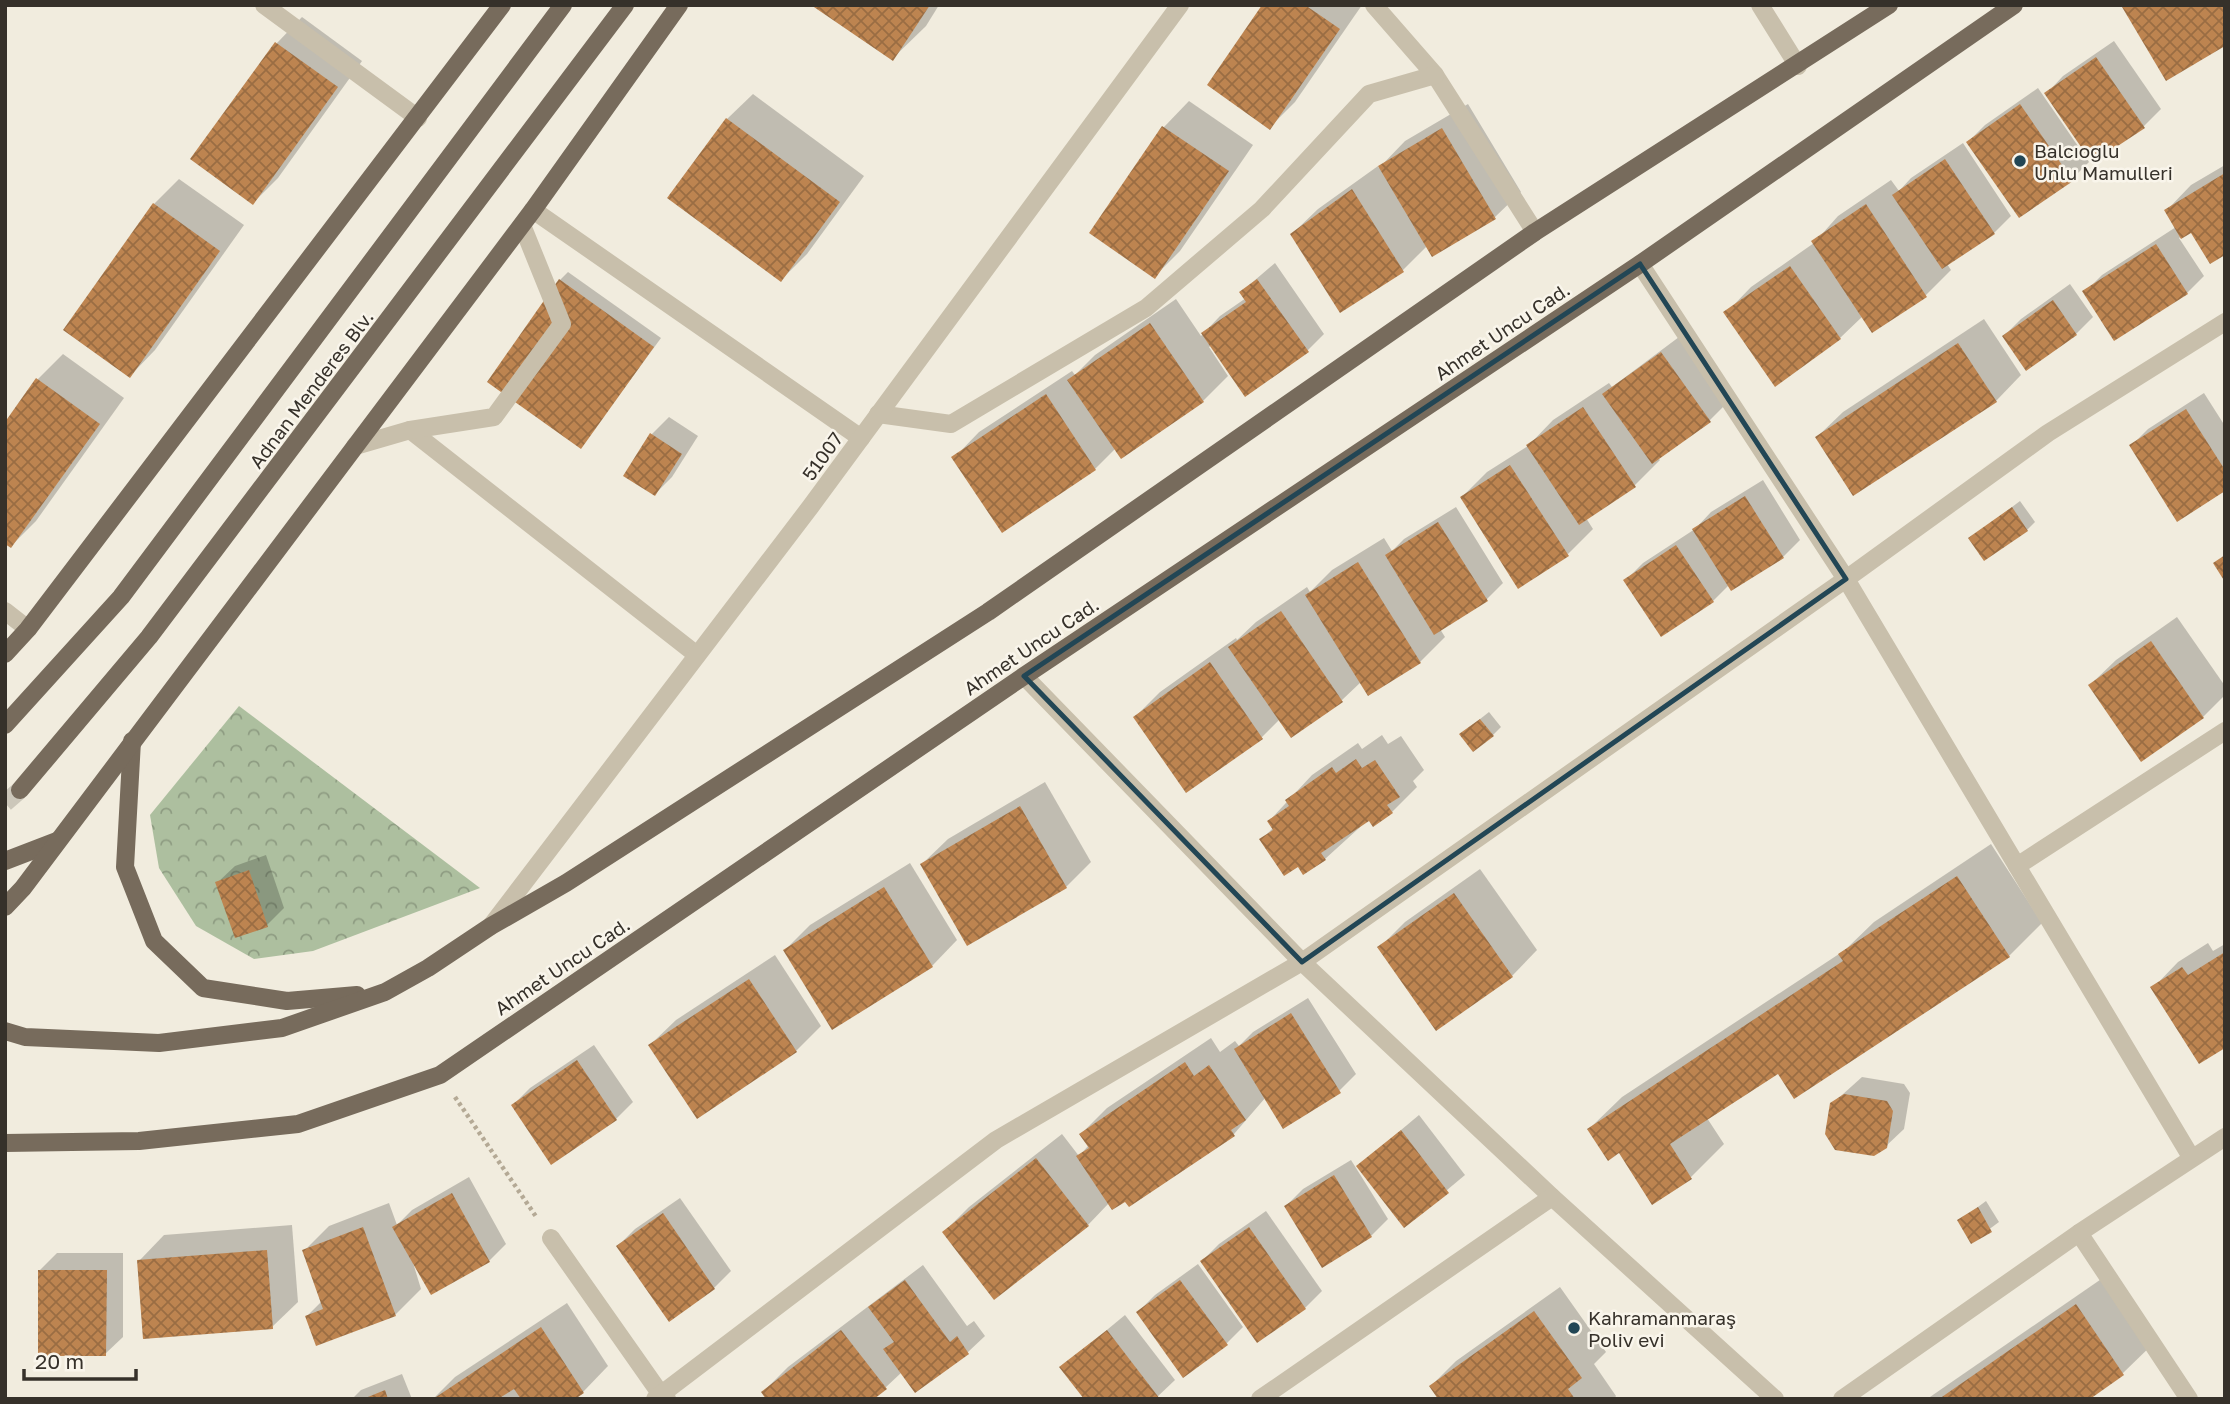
<svg xmlns="http://www.w3.org/2000/svg" width="2230" height="1404" font-family="'Golos Text',sans-serif">
	<defs>
		<pattern id="park-crowns" width="20" height="18" patternUnits="userSpaceOnUse" patternTransform="scale(1.75)"><rect width="20" height="18" fill="#adbf9f"/><path d="M2 6a3 3 0 1 1 6 0M12 15a3 3 0 1 1 6 0" fill="none" stroke="#8e9c82"/></pattern>
		<pattern id="building-cross-hatch" width="8" height="8" patternUnits="userSpaceOnUse" patternTransform="scale(1.75)"><rect width="8" height="8" fill="#bd8450"/><path d="M0 0l8 8M0 8l8-8" fill="none" stroke="#9a6d43"/></pattern>
	</defs>
	<rect width="100%" height="100%" fill="#f1ecde"/>
	<path fill="url(#park-crowns)" d="M239 706 480 888 313 951 254 959 196 926 159 868 150 815Z"/>
	<g fill="#0003">
		<path d="M814 5H939L926 26 893 58Z"/>
		<path d="M1264 5H1362L1295 102 1270 127Z"/>
		<path d="M302 17 362 61 278 178 253 203 192 159 277 43Z"/>
		<path d="M2114 41 2161 109 2144 126 2093 161 2047 93 2063 76Z"/>
		<path d="M2038 88 2089 162 2072 179 2019 216 1968 142 1985 125Z"/>
		<path d="M753 94 864 176 807 254 781 280 727 119Z"/>
		<path d="M1189 101 1253 145 1180 251 1155 276 1091 232 1164 127Z"/>
		<path d="M1468 104 1521 192 1495 217 1433 255 1427 246 1403 270 1292 234 1318 209 1378 166 1379 168 1405 141Z"/>
		<path d="M1963 143 2011 216 1994 233 1947 264 1951 270 1926 295 1872 331 1863 316 1840 338 1776 384 1726 313 1751 287 1814 243 1838 216 1891 180 1899 191 1911 178Z"/>
		<path d="M2225 165V253L2192 230 2179 238 2204 276 2187 293 2085 292 2102 275 2176 227 2166 211 2191 185Z"/>
		<path d="M179 179 244 225 155 350 130 376 154 204Z"/>
		<path d="M1275 263 1324 334 1307 351 1212 345 1209 347 1228 376 1203 401 1116 448 1095 469 954 458 979 432 1072 371 1075 375 1095 355 1176 299 1201 336 1220 316 1246 298 1241 292Z"/>
		<path d="M568 272 661 338 581 447 560 280Z"/>
		<path d="M2070 284 2093 317 2076 334 2004 336 2021 319Z"/>
		<path d="M1984 319 2021 375 1996 401 1817 437 1843 412Z"/>
		<path d="M1679 337 1726 404 1709 421 1658 458 1660 460 1635 485 1586 518 1593 529 1568 554 1462 497 1487 472 1528 446 1553 420 1609 383 1612 387Z"/>
		<path d="M63 354 124 398 36 521 11 546 37 380Z"/>
		<path d="M2204 393 2225 426V489L2131 446 2148 429Z"/>
		<path d="M669 417 698 436 672 477 655 494 652 434Z"/>
		<path d="M1763 480 1800 540 1783 557 1729 585 1713 601 1626 580 1643 563 1695 529 1711 512Z"/>
		<path d="M2020 501 2035 522 2027 530 1971 538Z"/>
		<path d="M1456 507 1503 583 1486 600 1440 629 1445 637 1420 662 1361 682 1342 700 1291 735 1280 719 1262 737 1187 791 1135 717 1160 692 1236 638 1237 640 1256 622 1307 587 1310 592 1332 570 1384 538 1392 551 1404 539Z"/>
		<path d="M2177 617 2225 686V695L2203 717 2142 760 2090 685 2116 660Z"/>
		<path d="M1489 712 1501 727 1493 735 1461 734Z"/>
		<path d="M1382 735 1388 744 1401 736 1424 770 1413 781 1417 787 1392 812 1369 819 1325 859 1299 864 1261 840 1273 828 1269 821 1312 775 1358 743 1362 749Z"/>
		<path d="M1045 782 1091 862 1066 887 922 864 948 839Z"/>
		<path d="M1991 844 2042 923 2009 956 1778 1072 1707 1118 1724 1144 1691 1177 1653 1202 1619 1151 1589 1129 1622 1097 1845 950 1874 922Z"/>
		<path d="M266 855 284 908 267 925 217 883 235 866Z"/>
		<path d="M910 863 957 940 932 966 785 950 810 925Z"/>
		<path d="M1480 869 1537 950 1512 976 1380 947 1405 922Z"/>
		<path d="M2208 943 2213 951 2225 944V1046L2153 988 2178 962Z"/>
		<path d="M775 955 821 1026 796 1051 650 1045 676 1020Z"/>
		<path d="M1308 998 1356 1074 1339 1091 1266 1097 1234 1134 1125 1199 1109 1203 1088 1225 944 1232 969 1207 1062 1134 1079 1156 1089 1145 1081 1134 1107 1108 1211 1038 1220 1052 1235 1041 1239 1046 1253 1032Z"/>
		<path d="M594 1045 633 1102 616 1119 513 1105 530 1088Z"/>
		<path d="M1862 1077 1904 1084 1910 1093 1904 1129 1886 1146 1832 1104Z"/>
		<path d="M1419 1115 1465 1175 1404 1226 1358 1166Z"/>
		<path d="M1351 1160 1388 1219 1371 1236 1286 1206 1303 1189Z"/>
		<path d="M469 1177 506 1244 489 1261 431 1293 411 1256 421 1289 395 1315 307 1316 322 1301 304 1251 329 1226 389 1203 397 1225 412 1210Z"/>
		<path d="M680 1198 731 1271 714 1288 618 1246 635 1229Z"/>
		<path d="M1986 1201 1999 1222 1972 1242 1959 1221Z"/>
		<path d="M1266 1211 1322 1291 1305 1308 1202 1261 1219 1244Z"/>
		<path d="M292 1225 298 1302 272 1327 139 1261 164 1235Z"/>
		<path d="M57 1253H123V1337L105 1354 40 1270Z"/>
		<path d="M1198 1264 1243 1327 1226 1344 1138 1312 1155 1295Z"/>
		<path d="M923 1265 967 1326 974 1321 985 1336 968 1352 916 1390 902 1372 885 1388 763 1392 788 1367Z"/>
		<path d="M2110 1273 2156 1341 2123 1373 2087 1399H1927Z"/>
		<path d="M1560 1287 1606 1352 1594 1364 1616 1396 1614 1399H1440L1431 1386 1456 1361Z"/>
		<path d="M567 1303 608 1366 583 1392 572 1399H433L455 1377Z"/>
		<path d="M1125 1315 1175 1380 1155 1399 1062 1367Z"/>
		<path d="M402 1374 412 1399H352L361 1390Z"/>
	</g>
	<g fill="url(#building-cross-hatch)">
		<path d="M811 5H930L893 61Z"/>
		<path d="M1262 5H1305L1340 29 1270 130 1207 85Z"/>
		<path d="M2125 5H2225V46L2166 81 2122 7Z"/>
		<path d="M275 42 338 87 253 205 190 159Z"/>
		<path d="M2096 57 2145 128 2092 163 2044 93Z"/>
		<path d="M2020 104 2073 181 2019 218 1966 142Z"/>
		<path d="M726 118 840 202 781 282 667 198Z"/>
		<path d="M1162 126 1229 171 1155 279 1089 233Z"/>
		<path d="M1442 128 1496 219 1432 257 1378 166Z"/>
		<path d="M1945 159 1995 234 1942 269 1892 195Z"/>
		<path d="M2225 173V255L2210 264 2191 233 2181 239 2164 210Z"/>
		<path d="M1352 189 1404 272 1340 313 1290 234Z"/>
		<path d="M153 203 220 251 130 378 63 330Z"/>
		<path d="M1866 204 1927 297 1872 333 1811 241Z"/>
		<path d="M2156 244 2188 294 2114 341 2082 291Z"/>
		<path d="M1790 266 1841 339 1775 387 1723 312Z"/>
		<path d="M559 279 654 347 581 449 487 382Z"/>
		<path d="M1257 279 1309 352 1245 397 1201 333 1246 302 1239 292Z"/>
		<path d="M2053 300 2077 335 2026 371 2002 336Z"/>
		<path d="M1150 323 1204 402 1121 459 1067 380Z"/>
		<path d="M1958 343 1997 402 1853 496 1815 437Z"/>
		<path d="M1661 352 1711 422 1652 464 1602 394Z"/>
		<path d="M36 378 100 424 11 548 5 544V422Z"/>
		<path d="M1046 394 1096 470 1002 533 951 457Z"/>
		<path d="M1583 407 1636 487 1579 525 1526 445Z"/>
		<path d="M2186 409 2225 470V491L2177 522 2129 445Z"/>
		<path d="M650 433 682 454 655 496 623 476Z"/>
		<path d="M1510 465 1569 556 1518 589 1460 497Z"/>
		<path d="M1745 496 1784 558 1731 591 1692 529Z"/>
		<path d="M2012 507 2028 531 1984 561 1968 538Z"/>
		<path d="M1438 522 1488 601 1434 635 1385 555Z"/>
		<path d="M1676 545 1714 602 1661 637 1623 580Z"/>
		<path d="M2225 555V582L2213 563Z"/>
		<path d="M1358 562 1421 663 1368 696 1305 595Z"/>
		<path d="M1281 611 1343 702 1291 738 1228 647Z"/>
		<path d="M2151 641 2204 718 2141 762 2088 685Z"/>
		<path d="M1210 662 1263 739 1186 793 1133 717Z"/>
		<path d="M1480 719 1494 736 1473 752 1459 734Z"/>
		<path d="M1356 759 1362 768 1375 760 1400 797 1387 805 1393 813 1373 827 1369 821 1321 853 1326 860 1303 875 1298 867 1284 876 1259 839 1273 830 1267 821 1289 806 1285 800 1332 767 1336 773Z"/>
		<path d="M1020 806 1067 888 967 946 920 864Z"/>
		<path d="M249 870 268 927 235 938 215 882Z"/>
		<path d="M1957 876 2010 957 1794 1099 1778 1074 1670 1144 1692 1179 1652 1205 1619 1153 1608 1161 1587 1129 1843 961 1838 954Z"/>
		<path d="M884 887 933 967 832 1030 783 950Z"/>
		<path d="M1454 893 1513 977 1436 1031 1377 947Z"/>
		<path d="M2225 952V1048L2199 1064 2150 987 2182 967 2188 975Z"/>
		<path d="M749 979 797 1052 697 1119 648 1045Z"/>
		<path d="M1291 1013 1341 1093 1283 1129 1234 1049Z"/>
		<path d="M577 1060 617 1120 551 1165 511 1105Z"/>
		<path d="M1185 1062 1194 1076 1209 1065 1246 1120 1231 1130 1235 1136 1129 1207 1125 1202 1112 1210 1076 1156 1089 1148 1079 1134Z"/>
		<path d="M1844 1094 1887 1101 1893 1111 1887 1148 1874 1156 1835 1150 1825 1134 1830 1103Z"/>
		<path d="M1401 1130 1449 1193 1404 1228 1356 1166Z"/>
		<path d="M1036 1158 1089 1226 994 1300 942 1232Z"/>
		<path d="M1334 1175 1372 1237 1322 1268 1284 1206Z"/>
		<path d="M452 1193 490 1262 431 1295 392 1227Z"/>
		<path d="M1978 1207 1992 1232 1971 1244 1957 1220Z"/>
		<path d="M663 1213 715 1289 669 1322 616 1246Z"/>
		<path d="M363 1227 396 1316 316 1346 305 1316 323 1309 302 1250Z"/>
		<path d="M1249 1227 1306 1309 1257 1343 1200 1261Z"/>
		<path d="M267 1250 273 1329 143 1339 137 1260Z"/>
		<path d="M38 1270H107L106 1356H38Z"/>
		<path d="M905 1280 950 1342 957 1336 969 1354 915 1393 883 1349 894 1342 868 1307Z"/>
		<path d="M1180 1280 1228 1345 1183 1378 1136 1312Z"/>
		<path d="M2076 1304 2124 1375 2090 1399H1939Z"/>
		<path d="M1534 1311 1582 1378 1568 1389 1575 1399H1438L1429 1386Z"/>
		<path d="M541 1327 584 1393 575 1399H521L514 1389 498 1399H433Z"/>
		<path d="M841 1330 887 1389 874 1399H766L761 1392Z"/>
		<path d="M1107 1330 1160 1399H1084L1059 1367Z"/>
		<path d="M385 1390 388 1399H363Z"/>
	</g>
	<g fill="none" stroke-linecap="round" stroke-linejoin="round">
		<path stroke="#ccc7ba" stroke-width="18" stroke-dasharray="18 9" stroke-linecap="butt" d="M5 803 20 790"/>
		<path stroke="#b4a995" stroke-width="4.5" stroke-dasharray="3.5 3.5" stroke-linecap="butt" d="M455 1097 537 1218"/>
		<g stroke="#c8bfab" stroke-width="18">
			<path d="M264 5 418 118"/>
			<path d="M1374 5 1435 75 1535 232"/>
			<path d="M1760 5 1798 66"/>
			<path d="M533 210 861 438"/>
			<path d="M1640 264 1846 579 2017 866"/>
			<path d="M878 414 951 424 1146 308 1262 209 1369 94 1435 75"/>
			<path d="M410 430 697 655"/>
			<path d="M355 446 410 430 494 417 562 324 522 225"/>
			<path d="M5 611 28 629"/>
			<path d="M1024 676 1302 962 1552 1197 1775 1399"/>
			<path d="M491 926 811 506 1180 5"/>
			<path d="M2191 1157 2017 866 2225 731"/>
			<path d="M2079 1233 2189 1399"/>
			<path d="M551 1238 662 1396 667 1399"/>
			<path d="M655 1399 996 1140 1302 962 1846 579 2048 433 2225 322"/>
			<path d="M1260 1399 1552 1197"/>
			<path d="M1842 1399 2079 1233 2225 1137"/>
		</g>
		<g stroke="#776b5c" stroke-width="18">
			<path d="M5 654 28 629 502 5"/>
			<path d="M5 725 121 597 563 5"/>
			<path d="M132 741 125 867 154 941 203 988 287 1001 357 995"/>
			<path d="M20 790 149 637 625 5"/>
			<path d="M5 861 57 841"/>
			<path d="M5 907 23 888 533 210 679 5"/>
			<path d="M5 1031 25 1037 159 1043 282 1028 385 992 428 968 491 926 566 883 988 612 1535 232 1889 5"/>
			<path d="M5 1143 139 1141 298 1124 440 1075 1024 676 1640 264 2014 5"/>
		</g>
	</g>
	<path fill="none" stroke="#224655" stroke-width="5" stroke-linejoin="round" d="M1640 264 1846 579 1302 962 1024 676Z"/>
	<g fill="#224655" stroke="#f9f5eb" stroke-width="2.5">
		<circle cx="2020" cy="161" r="7"/>
		<circle cx="1574" cy="1328" r="7"/>
	</g>
	<g text-anchor="middle" dominant-baseline="central" stroke-width="5" stroke-linejoin="round" paint-order="stroke">
		<g font-size="19" fill="#36312a" stroke="#f9f5eb" text-anchor="start">
			<text x="2034" y="150">Balcıoglu<tspan x="2034" dy="22">Unlu Mamulleri</tspan></text>
			<text x="1588" y="1317">Kahramanmaraş<tspan x="1588" dy="22">Poliv evi</tspan></text>
		</g>
		<g font-size="19" fill="#36312a" stroke="#f9f5eb">
			<text transform="translate(1502 331) rotate(-34)">Ahmet Uncu Cad.</text>
			<text transform="translate(311 389) rotate(-53)">Adnan Menderes Blv.</text>
			<text transform="translate(822 456) rotate(-54)">51007</text>
			<text transform="translate(1031 646) rotate(-34)">Ahmet Uncu Cad.</text>
			<text transform="translate(562 966) rotate(-34)">Ahmet Uncu Cad.</text>
		</g>
	</g>
	<rect width="2230" height="1404" fill="none" stroke="#36312a" stroke-width="14"/>
	<path d="M24 1369v10h112v-10" fill="none" stroke="#36312a" stroke-width="3.5"/>
	<text x="35" y="1369" font-size="21" fill="#36312a" stroke="#f9f5eb" stroke-width="5" paint-order="stroke">20 m</text>
</svg>
